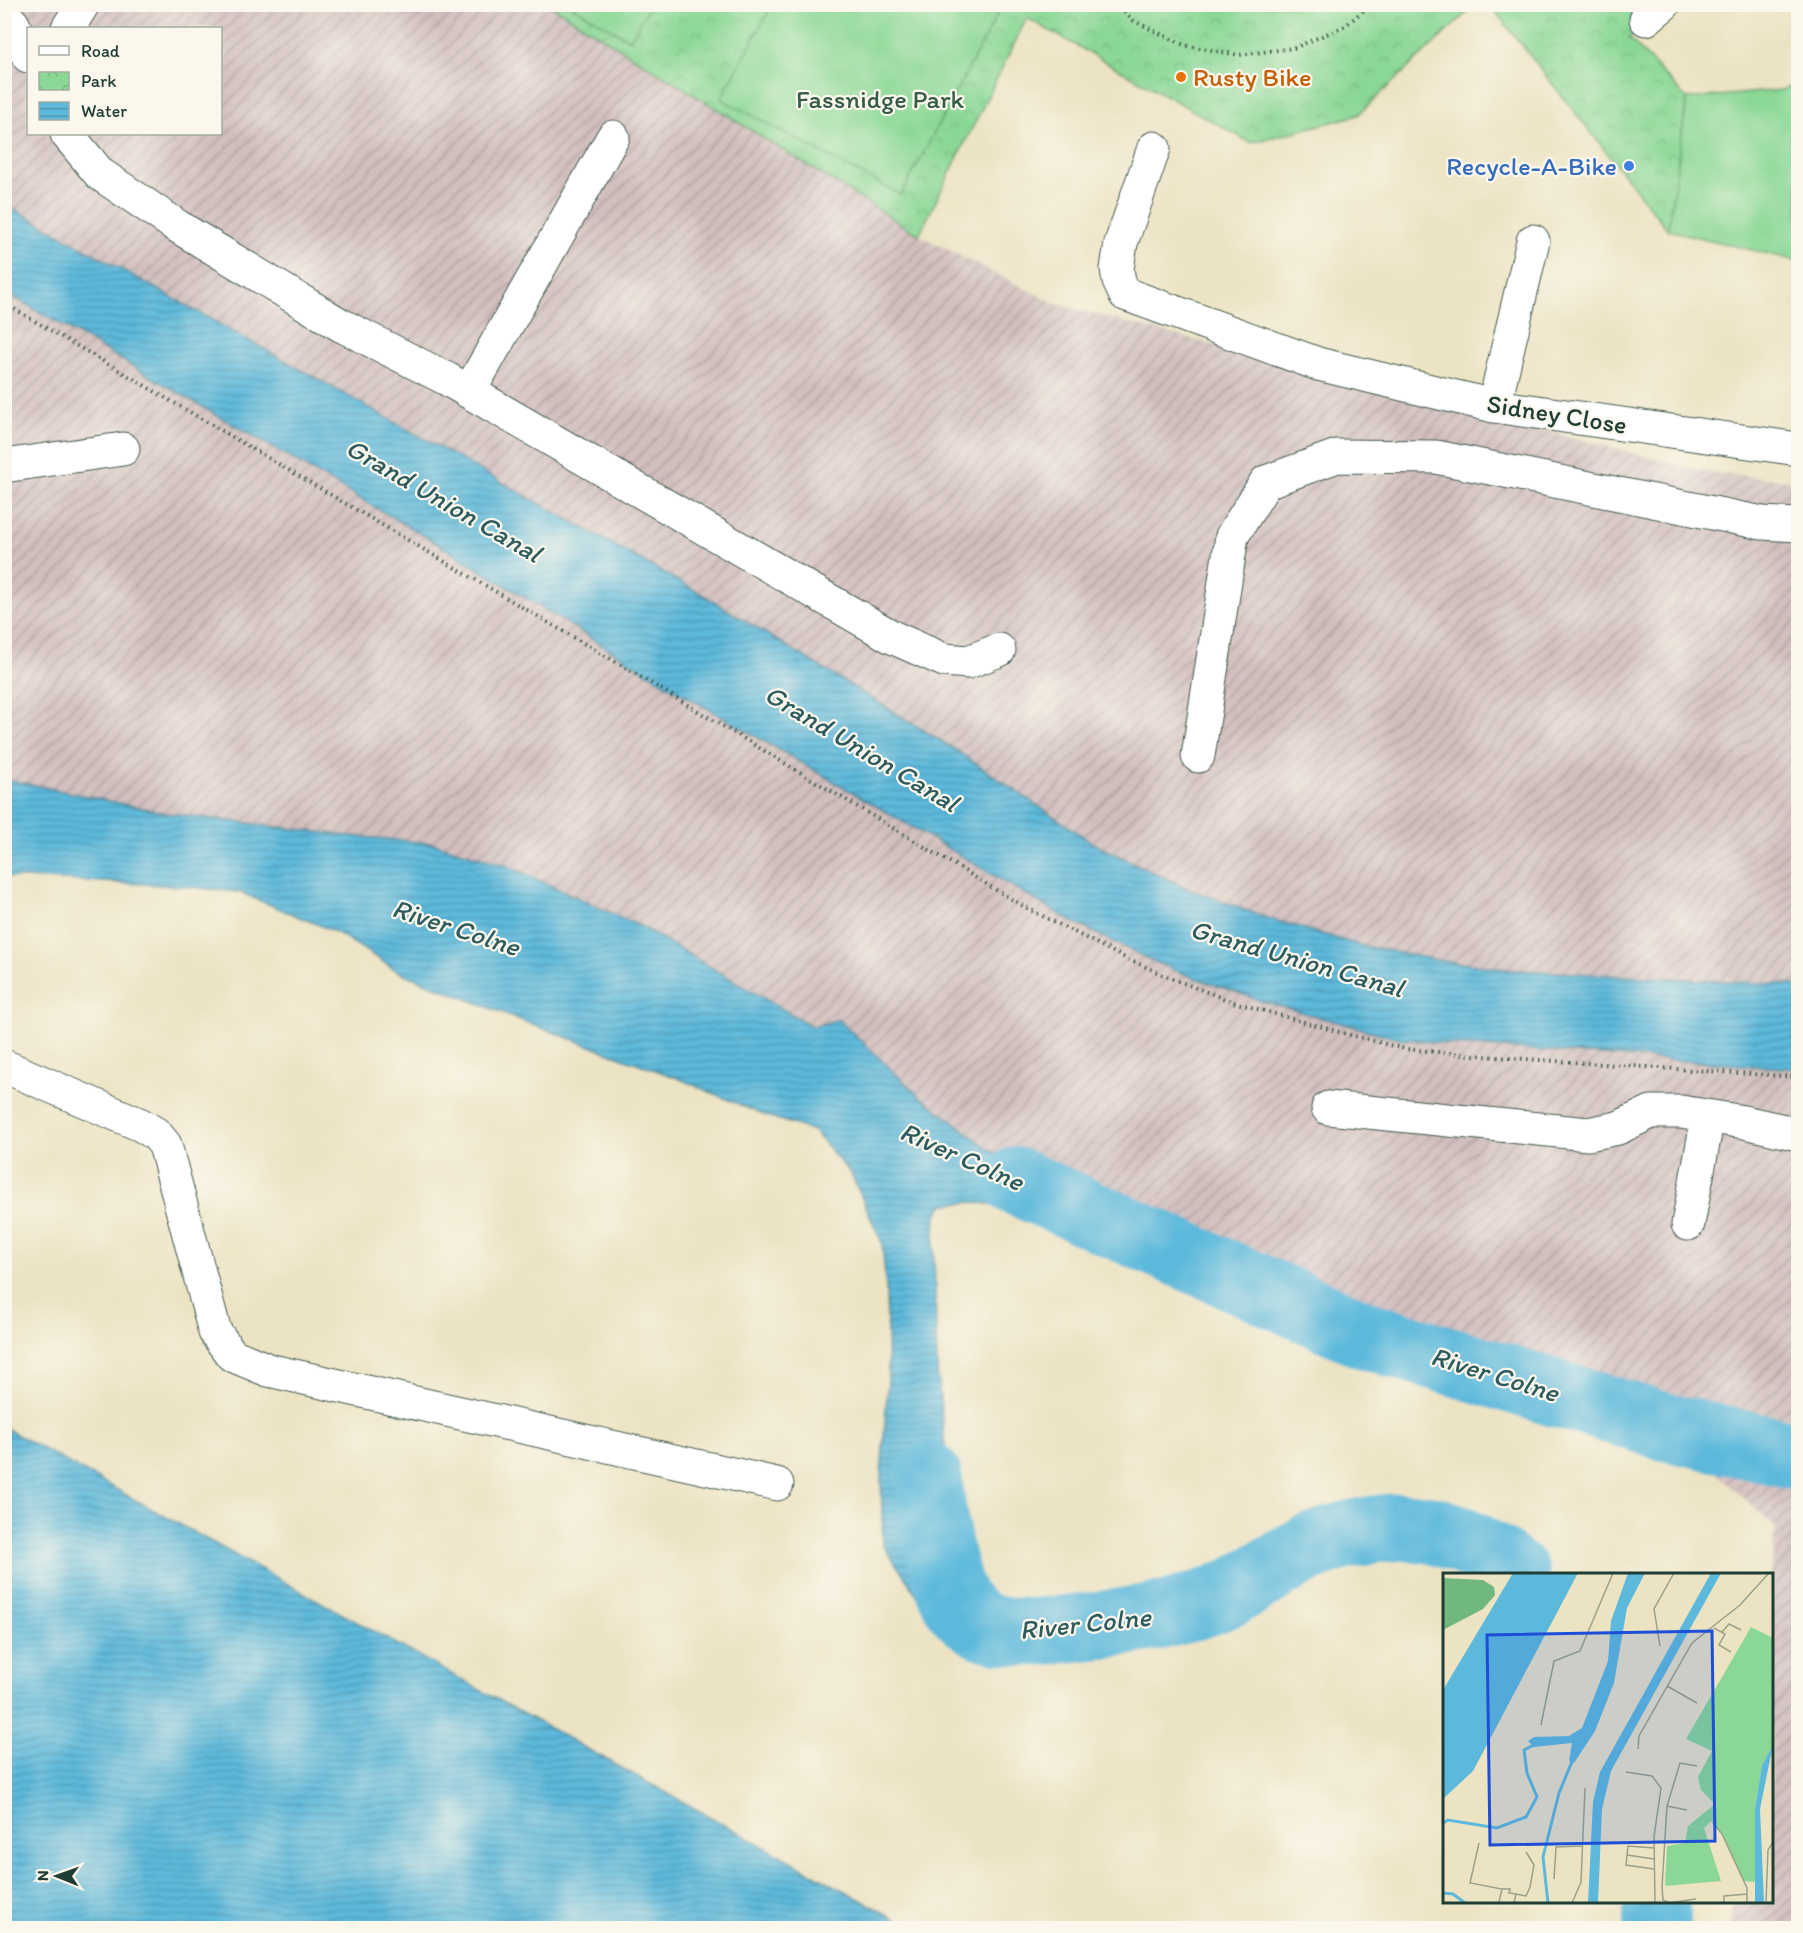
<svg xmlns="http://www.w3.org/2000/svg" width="1803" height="1933" font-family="Itim,sans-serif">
	<defs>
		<pattern id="industrial-furrows" width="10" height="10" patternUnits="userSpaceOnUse" patternTransform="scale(1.5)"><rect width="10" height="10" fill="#d1bfbe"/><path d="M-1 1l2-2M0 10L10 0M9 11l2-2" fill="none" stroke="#a99c9b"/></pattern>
		<pattern id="park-crowns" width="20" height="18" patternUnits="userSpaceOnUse" patternTransform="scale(1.5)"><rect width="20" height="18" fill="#8bd896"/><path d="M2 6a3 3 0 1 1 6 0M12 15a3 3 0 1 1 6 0" fill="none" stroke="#78ba82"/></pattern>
		<pattern id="water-rules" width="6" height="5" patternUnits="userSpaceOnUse" patternTransform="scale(1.5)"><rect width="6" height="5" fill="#5db9db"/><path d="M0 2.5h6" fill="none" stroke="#4c98b2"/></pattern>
	</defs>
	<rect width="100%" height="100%" fill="#fbf7ec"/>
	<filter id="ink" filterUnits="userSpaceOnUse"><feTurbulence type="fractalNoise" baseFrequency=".0167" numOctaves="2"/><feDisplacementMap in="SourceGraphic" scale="12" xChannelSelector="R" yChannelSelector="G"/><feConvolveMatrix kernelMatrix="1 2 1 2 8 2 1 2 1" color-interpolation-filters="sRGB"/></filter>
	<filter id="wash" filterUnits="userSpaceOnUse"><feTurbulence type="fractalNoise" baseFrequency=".008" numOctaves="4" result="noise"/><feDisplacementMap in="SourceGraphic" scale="24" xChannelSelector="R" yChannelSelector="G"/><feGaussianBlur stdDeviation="1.35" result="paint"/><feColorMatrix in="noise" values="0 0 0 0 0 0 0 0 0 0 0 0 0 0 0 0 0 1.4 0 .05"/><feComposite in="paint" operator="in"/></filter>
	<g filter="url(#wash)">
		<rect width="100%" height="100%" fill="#ece3c3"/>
		<path fill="url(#industrial-furrows)" fill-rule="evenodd" d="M4 5H550L919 235 1056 304 1706 472 1798 481V1928H1731L1734 1902H1772L1771 1574 1776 1528 1667 1427 1366 1335 1109 1205 1000 1157 918 1095 814 1027 644 928 506 865 432 843 350 836 166 813 5 779ZM28 28H220V134H28Z"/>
		<g fill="url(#park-crowns)" stroke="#558a65" stroke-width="1.5">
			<path d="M550 5H1475L1358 115 1251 143 1027 18 919 235Z"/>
			<path d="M1490 5H1667L1629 38 1687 99 1668 230Z"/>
		</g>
		<g fill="#8bd896" stroke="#558a65" stroke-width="1.5">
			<path d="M982 4 998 13 901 195 721 99 772 5Z"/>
			<path d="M570 5H650L630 40Z"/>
			<path d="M1798 84V261L1668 230 1687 99 1781 90Z"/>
		</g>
		<g fill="url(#water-rules)" stroke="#3e7b88" stroke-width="1.5">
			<path d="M5 204 705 596 951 747 1096 845 1184 887 1264 917 1359 945 1437 960 1514 970 1798 985V1069L1446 1044 1392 1037 1265 1002 1192 977 1148 959 1069 920 914 828 674 689 433 541 5 292Z"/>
			<path d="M5 779 166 813 350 836 432 843 506 865 644 928 813 1027 838 1019 918 1095 1000 1157 1041 1173 1109 1205 1090 1240 1026 1210 975 1202 944 1204 936 1216 934 1248 937 1371 953 1520 970 1542 917 1595 883 1545 881 1475 888 1381 886 1288 882 1243 851 1174 814 1131 761 1114 680 1079 536 1026 399 972 338 933 239 892 181 886 5 877Z"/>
			<path d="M4 1428H5L912 1928H5Z"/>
		</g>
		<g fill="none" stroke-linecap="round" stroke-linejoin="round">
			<g stroke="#5db9db" stroke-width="68">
				<path d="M1015 1181 1366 1335 1666 1427 1798 1456"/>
				<path d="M928 1476C931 1504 943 1589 960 1608 968 1617 981 1627 994 1629 1024 1635 1054 1630 1084 1627 1135 1621 1187 1614 1234 1591 1255 1581 1275 1566 1296 1555 1325 1539 1369 1528 1401 1527 1446 1526 1482 1548 1516 1574"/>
				<path d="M1657 1902V1928"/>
			</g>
		</g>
	</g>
	<g filter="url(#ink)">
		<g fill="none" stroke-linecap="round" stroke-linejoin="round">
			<defs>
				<g id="minor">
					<path d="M4 14 13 24 28 56"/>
					<path d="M1646 19 1664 4"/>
					<path d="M68 28 83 4"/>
					<path d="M67 134 100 174 177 226 339 324 447 379 892 637 944 660 968 662 999 650"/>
					<path d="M1154 148 1121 243 1117 269 1119 281 1125 294 1318 364 1494 406 1798 449"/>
					<path d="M469 392 613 137"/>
					<path d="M1494 406 1533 241"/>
					<path d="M4 466 123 449"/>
					<path d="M1198 756 1232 536 1266 482 1337 456 1436 457 1762 523 1798 525"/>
					<path d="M4 1066 141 1125 156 1134 165 1145 215 1332 232 1355 268 1370 777 1484"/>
					<path d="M1328 1108 1588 1134 1618 1128 1651 1112H1681L1744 1122 1798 1134"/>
					<path d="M1688 1224 1708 1117"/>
				</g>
			</defs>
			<use href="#minor" stroke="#3e5649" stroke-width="35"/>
			<g stroke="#3e5649" stroke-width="4" stroke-dasharray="1.5 4.5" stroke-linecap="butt">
				<path d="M1115 4 1134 21 1184 45 1239 55 1294 48 1345 26 1371 4"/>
				<path d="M4 303 631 671 1023 906 1121 956 1173 979 1233 1002 1347 1034 1405 1049 1495 1057 1798 1077"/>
			</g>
			<use href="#minor" stroke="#fff" stroke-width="33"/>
		</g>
	</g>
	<circle fill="#e8710a" stroke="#fbf7ec" stroke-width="2" cx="1181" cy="77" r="6"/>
	<circle fill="#3f7fe0" stroke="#fbf7ec" stroke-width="2" cx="1629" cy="166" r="6"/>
	<g text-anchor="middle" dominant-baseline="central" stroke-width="4.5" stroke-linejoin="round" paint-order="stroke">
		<g font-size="26" fill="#c56008" stroke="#fbf7ec" text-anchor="start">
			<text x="1193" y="77">Rusty Bike</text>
		</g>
		<g font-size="26" fill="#355c48" stroke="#fbf7ec">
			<text x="880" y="99">Fassnidge Park</text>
		</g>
		<g font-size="26" fill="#366cbe" stroke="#fbf7ec" text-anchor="end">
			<text x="1617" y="166">Recycle-A-Bike</text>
		</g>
		<g font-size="26" fill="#1f3d34" stroke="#fbf7ec">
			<text transform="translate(1557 414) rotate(9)">Sidney Close</text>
		</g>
		<g font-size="27" font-style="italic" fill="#2e5c5e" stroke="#fbf7ec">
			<text transform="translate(444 500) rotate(30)">Grand Union Canal</text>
			<text transform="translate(862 748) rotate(31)">Grand Union Canal</text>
			<text transform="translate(456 927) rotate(18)">River Colne</text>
			<text transform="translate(1297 958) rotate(16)">Grand Union Canal</text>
			<text transform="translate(962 1156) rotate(24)">River Colne</text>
			<text transform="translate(1495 1374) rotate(17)">River Colne</text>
			<text transform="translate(1085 1623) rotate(-6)">River Colne</text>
		</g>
	</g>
	<g transform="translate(1443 1573)">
		<rect width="330" height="330" fill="#ece3c3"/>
		<path d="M0 5 40 7 51 14 52 22 40 36 0 57Z" fill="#70b87f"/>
		<path d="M308 54 330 65V172L319 192 312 236V309L300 308 281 264 268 248 261 255 245 253 272 231 258 217 255 204 269 178 243 166Z" fill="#8bd896"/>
		<path d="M310 77 319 82 309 99 300 94ZM290 89 311 101 288 144 265 132ZM259 142 280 153 269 174 248 163ZM245 253 261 255 278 308 222 313 224 273 242 270Z" fill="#8bd896"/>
		<path d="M70 0H135L30 198 0 226V117ZM185 0H202L184 35 171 110 152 158 131 190 126 188 129 170 91 174 85 168 91 164 126 163 139 155 165 88 168 48ZM268 0H278L168 198 159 236 155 330H145L150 229 157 199ZM330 172 317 236 321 330H312V236L319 192Z" fill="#5db9db"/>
		<path fill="none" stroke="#5db9db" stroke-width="3" d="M0 250 5 247 54 255 83 244 94 224 84 200 81 177 97 169M0 320 10 321 22 330M105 330 100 284 116 220 133 179"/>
		<path fill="none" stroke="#9aa18a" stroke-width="1.5" d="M271 55 282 61 276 72 288 79M279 59 286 51 298 57M217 73 211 36 231 0M224 113 254 130M98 152 111 88 137 78 170 0M195 176 196 163 249 70 297 32 326 0M183 199 209 203 218 215 211 264 212 330M224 233 244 237M270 250 279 261 304 315V330M36 270 27 310 59 316 56 329M184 282 211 286M211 296 183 292 185 273 211 275M111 306 113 274 140 273M59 316H67L66 320 73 321M225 329 220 327 219 314 224 233 237 190 254 193M71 330 73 321 83 323 87 314 91 292 83 279M129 330 138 309 142 215M225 330 253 326M281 330V323L304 321M323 330 325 277 330 269"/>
		<path fill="#1d4ed8" fill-opacity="0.15" stroke="#1d4ed8" stroke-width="3" d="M269 58 272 268 47 272 44 62Z"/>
		<rect width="330" height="330" fill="none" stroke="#1f3d34" stroke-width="3"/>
	</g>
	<rect width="1803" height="1933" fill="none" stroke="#fbf7ec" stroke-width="24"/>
	<rect x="27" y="27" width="195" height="108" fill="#fbf7ec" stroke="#a3ada2" stroke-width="1.5"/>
	<rect x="39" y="46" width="30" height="9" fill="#ffffff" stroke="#a3ada2" stroke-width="1.5"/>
	<text x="81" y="57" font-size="18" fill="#1f3d34">Road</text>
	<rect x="39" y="72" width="30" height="18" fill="url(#park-crowns)" stroke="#a3ada2" stroke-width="1.5"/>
	<text x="81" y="87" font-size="18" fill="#1f3d34">Park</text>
	<rect x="39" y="102" width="30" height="18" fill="url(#water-rules)" stroke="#a3ada2" stroke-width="1.5"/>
	<text x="81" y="117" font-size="18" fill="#1f3d34">Water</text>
	<g transform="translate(57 1876) rotate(271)" stroke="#fbf7ec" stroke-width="4.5" paint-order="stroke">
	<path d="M0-4.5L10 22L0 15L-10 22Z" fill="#1f3d34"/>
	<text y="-9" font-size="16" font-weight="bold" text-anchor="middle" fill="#1f3d34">N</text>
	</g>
</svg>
